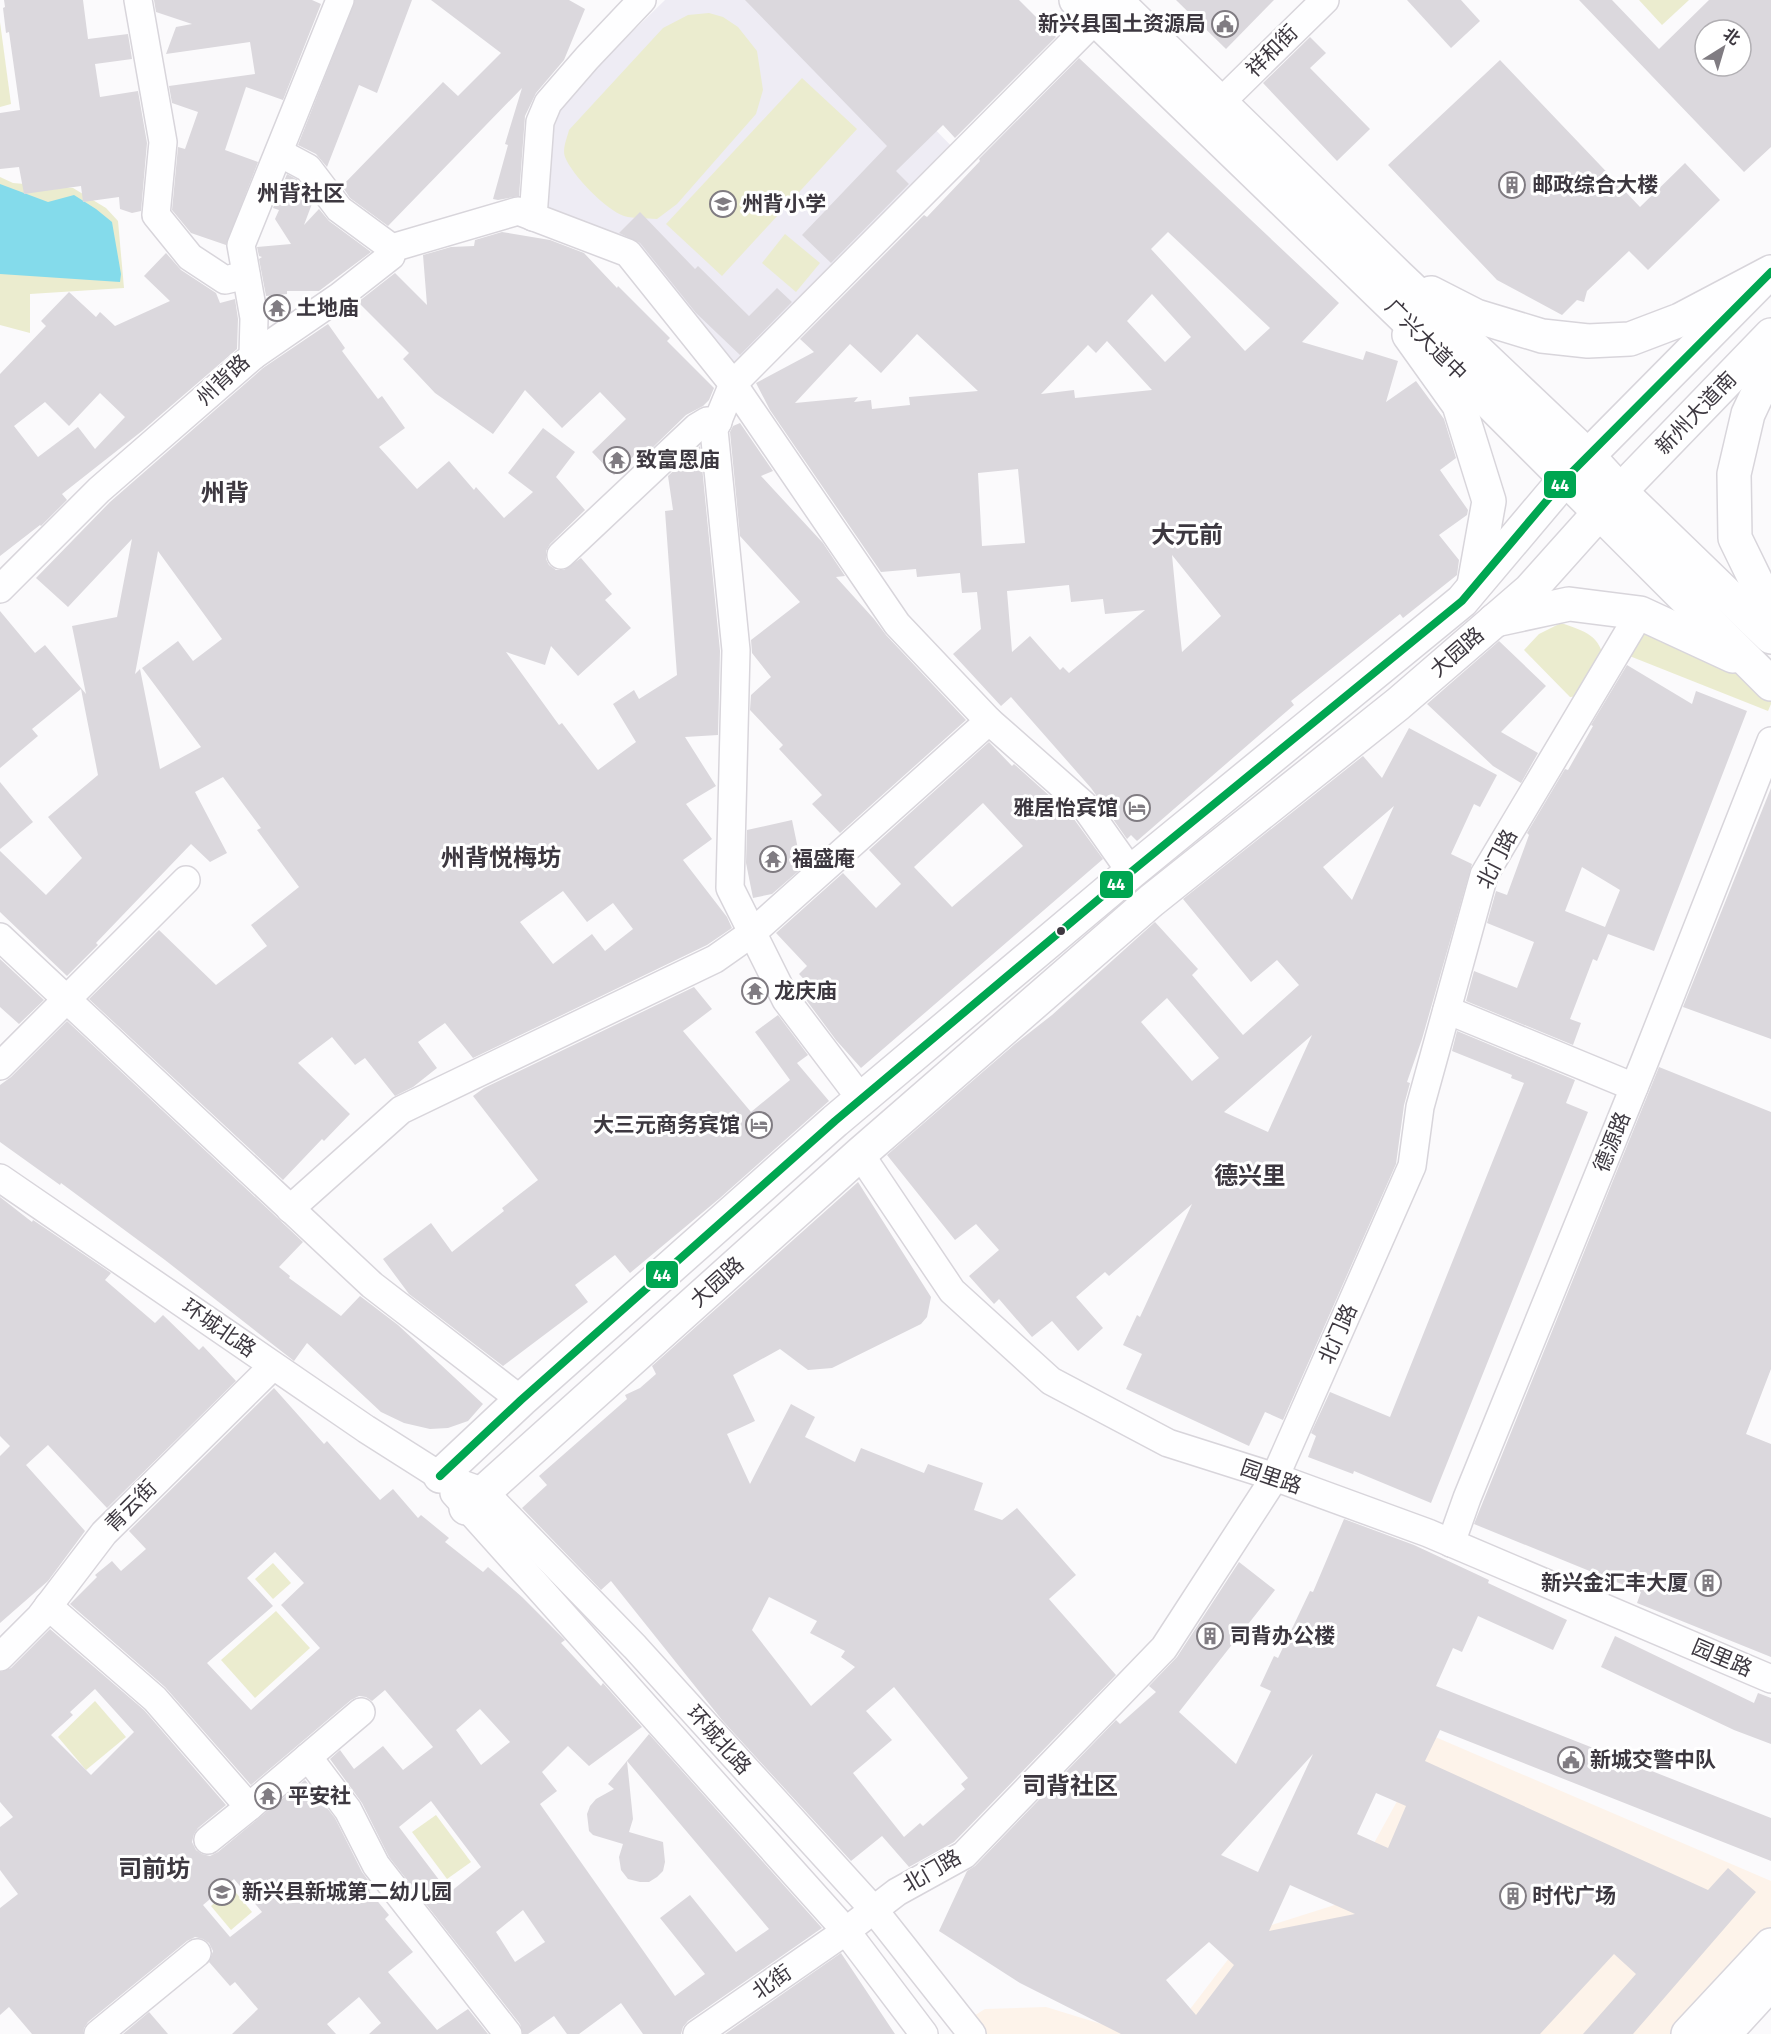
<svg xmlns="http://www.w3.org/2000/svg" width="1771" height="2034" font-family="'Fira Sans','Noto Sans SC',sans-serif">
	<rect width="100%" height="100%" fill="#fbfafc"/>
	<g fill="#fdf3ea">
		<path d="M1433 1736 1771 1881V1983L1724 2034H1171L1249 1932 1341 1903Z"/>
		<path d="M1046 2007 1134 2034H957L964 2022 985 2009Z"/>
	</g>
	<path fill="#eeecf4" d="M665 0H809L960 155 733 384 628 254 533 217 540 122Z"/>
	<g fill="#ebeccf">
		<path d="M1639 0H1689L1662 25Z"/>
		<path d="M709 13 723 17 738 27 757 51 763 90 756 114 677 204 657 219C647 218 634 219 624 216 606 210 572 175 565 157 562 149 567 138 569 130L663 28 688 15Z"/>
		<path d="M0 22 11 104 0 107Z"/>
		<path d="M802 78 857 129 722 276 666 224Z"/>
		<path d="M0 177 13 183 73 188 106 208 118 221 124 288 30 294V333L0 325Z"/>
		<path d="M785 234 820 263 796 292 762 263Z"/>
		<path d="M1643 622 1748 667 1771 692V704L1768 711 1627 655Z"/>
		<path d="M1561 623C1586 632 1600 634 1605 664L1583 696 1570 697 1524 650 1539 634Z"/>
		<path d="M273 1563 291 1583 273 1599 255 1579Z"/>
		<path d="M276 1611 310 1648 255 1698 221 1660Z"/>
		<path d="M95 1701 126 1737 86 1770 58 1737Z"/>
		<path d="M436 1815 471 1862 447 1879 412 1832Z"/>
		<path d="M232 1888 252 1912 231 1930 211 1906Z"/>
	</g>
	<path fill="#84dbeb" d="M0 184 48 202 74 195 96 209 112 222 121 274 120 282 0 274Z"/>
	<g fill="#dbd8dd" fill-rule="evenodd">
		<path d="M4 0H83L88 39 128 34 132 59 95 64 100 97 138 91 147 143 141 211 132 213 120 209 119 197 83 202 81 186 24 194 19 167 0 169V113L20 110 9 32 6 33 3 8 5 7Z"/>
		<path d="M154 0H312L321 4 283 100 246 87 225 150 258 162 226 245 191 233 172 210 178 147 185 149 198 112 172 103 169 86 255 74 250 42 166 54 176 27 192 24 156 12Z"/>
		<path d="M355 0H412L377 93 359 85 327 167 316 154 298 145Z"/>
		<path d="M431 0H569L585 9 564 60 536 93 525 116 519 196 498 200 493 199 508 145 505 144 522 88 388 226 350 198 342 186 443 82 458 96 501 53Z"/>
		<path d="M745 0H1019L1056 37 955 138 943 125 896 171 909 184 831 263 802 235 887 146Z"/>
		<path d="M1176 0H1274L1226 49Z"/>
		<path d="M1407 0H1461L1480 21 1451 48Z"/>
		<path d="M1579 0H1612L1659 49 1709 0H1771V147L1744 172ZM1705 30H1741V66H1705Z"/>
		<path d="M1310 37 1326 53 1310 68 1370 129 1337 161 1263 83Z"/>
		<path d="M1079 58 1339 303 1302 342 1363 360 1366 351 1398 361 1386 402 1416 381 1444 419 1456 458 1440 470 1468 510 1467 515 1439 535 1459 560 1457 575 1403 618 1400 614 1291 701 1294 705 1137 841 1131 835 1127 839 1091 788 1011 697 1001 706 953 654 981 629 977 592 962 593 960 573 917 577 916 569 881 572 770 410 756 383 814 352 800 339 924 215 927 217 980 161 979 159ZM1168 232 1270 328 1245 351 1151 249ZM1152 294 1191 337 1165 362 1127 321ZM917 334 978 391 909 397 910 405 872 409 871 400 854 402 858 397 795 403 850 344 881 373ZM1107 341 1152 390 1075 398 1074 390 1041 394 1088 345 1096 353ZM1018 469 1025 543 982 546 978 473ZM1172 555 1221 616 1182 652 1177 607ZM1069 585 1071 602 1103 599 1105 614 1145 610 1069 673 1063 667 1060 670 1030 636 1012 652 1007 591Z"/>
		<path d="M1500 60 1640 207 1685 163 1720 200 1648 270 1629 251 1587 291 1584 302 1577 300 1562 315 1497 280 1388 165Z"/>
		<path d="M287 174 298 180 313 201 304 225 319 209 329 221 371 252 319 291H287V294L266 296 259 259 262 257 259 256 257 247 291 244 275 219 279 210 273 208Z"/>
		<path d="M640 212 695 269 698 266 749 316 777 288 792 302 740 355 696 313 640 243 619 233Z"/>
		<path d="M502 232 550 240 584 253 617 288 618 286 670 338 667 341 714 388 709 400 703 406 686 415 647 453 642 448 614 475 592 452 626 419 600 392 562 428 525 390 493 434 435 393 403 359 409 353 358 302 395 273 427 305 423 255 451 247 474 246 475 240Z"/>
		<path d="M166 253 181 270 216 293 220 303 235 299 238 319 237 349 142 431 62 494 67 500 41 526 40 525 0 556V374L46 326 41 321 69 292 96 317 100 312 115 326 170 301 144 276ZM100 393 125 417 95 449 78 427 38 457 14 426 45 402 69 426Z"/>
		<path d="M328 324 345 348 342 351 378 399 382 396 405 428 379 447 417 489 449 461 474 490 476 487 504 518 533 492 508 473 543 428 575 452 556 477 585 510 550 544 546 551V559L549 565 556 570H564L581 558 612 594 605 600 631 628 578 676 551 646 545 665 506 652 559 725 562 723 598 770 636 742 613 704 634 690 639 699 677 675 665 511 673 510 668 476 700 446 720 651 718 735 685 737 716 786 686 804 712 839 683 860 727 917 732 928 707 945 473 1058 445 1023 418 1042 437 1068 413 1087 395 1096 365 1058 355 1065 332 1037 298 1063 350 1114 324 1141 322 1139 283 1180 89 999 159 930 216 985 267 946 251 925 299 887 257 830 261 828 223 777 195 792 227 853 210 862 191 844 96 943 98 945 67 976 0 912V851L46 895 82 858 48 817 98 775 81 689 32 729 38 736 0 768V611L35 653 45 645 86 694 72 626 117 617 132 539 68 607 36 578 110 502 263 368ZM158 551 222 639 193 661 178 641 142 668 201 747 160 769 140 669 135 674ZM563 891 587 922 613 903 633 929 605 951 592 934 553 964 520 922Z"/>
		<path d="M740 423 773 471 761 476 823 543 845 576 836 577 874 619 886 635 966 720 840 833 812 804 822 795 779 749 783 745 750 710 751 695 771 677 752 653 751 640 800 602 740 536 730 432 733 426Z"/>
		<path d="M1499 641 1546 686 1501 732 1538 753 1521 783 1493 766 1427 704Z"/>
		<path d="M1627 665 1692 704 1696 691 1747 711 1654 951 1608 934 1597 961 1593 959 1570 1019 1581 1023 1573 1045 1466 1001 1474 971 1517 988 1534 942 1487 923 1496 891 1507 895 1529 835 1527 833 1565 769 1568 770 1593 726 1591 725ZM1582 867 1620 890 1605 927 1565 911Z"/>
		<path d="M1409 728 1497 775 1480 807 1474 804 1451 854 1472 864 1422 1039 1407 1082 1410 1083 1404 1105 1396 1164 1283 1420 1265 1412 1249 1446 1126 1389 1142 1354 1123 1345 1137 1315 1140 1317 1192 1204 1109 1276 1105 1272 1076 1297 1103 1328 1078 1351 1052 1321 1032 1337 999 1299 994 1304 969 1276 999 1250 976 1224 955 1240 887 1155 1015 1044 1052 1015 1155 922 1198 969 1192 975 1243 1035 1299 985 1277 960 1251 982 1183 899 1363 756 1382 778ZM1394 806 1352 900 1323 867ZM1167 998 1219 1058 1192 1081 1141 1022ZM1312 1035 1268 1132 1224 1112Z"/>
		<path d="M989 742 1012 766 1014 764 1071 815 1103 859 861 1068 836 1040 804 997 814 990 799 974 807 966 776 933 843 873 876 908 901 884 869 850ZM983 803 1023 846 952 907 914 867Z"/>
		<path d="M0 782 33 822 0 849Z"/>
		<path d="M1771 788V1039L1683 1007Z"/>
		<path d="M792 820 802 868 772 894 753 898 746 863 747 830Z"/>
		<path d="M0 959 44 1000 19 1024 0 1007Z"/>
		<path d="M694 987 712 1009 683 1031 751 1112 790 1080 755 1032 778 1015 808 1055 797 1063 829 1101 720 1198 630 1273 615 1255 575 1285 588 1302 503 1366 409 1294 383 1259 431 1223 452 1252 504 1211 502 1208 538 1180 473 1096 484 1088Z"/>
		<path d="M67 1021 303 1242 279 1267 290 1276 289 1278 341 1316 360 1296 398 1325 483 1404 468 1421 448 1428 430 1429 404 1423 381 1412 307 1343 294 1361 165 1260 61 1183 60 1185 0 1142V1085L11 1077Z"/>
		<path d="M1457 1031 1575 1080 1566 1103 1588 1112 1431 1503 1354 1471 1353 1474 1308 1457 1316 1436 1311 1433 1330 1392 1390 1417 1524 1083 1511 1078 1512 1075 1452 1051Z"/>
		<path d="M1659 1067 1771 1112V1369L1746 1434 1771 1444V1657L1637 1603 1641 1592 1474 1524Z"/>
		<path d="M858 1182 931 1297 927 1317 921 1324 832 1368 808 1370 780 1349 733 1375 755 1421 727 1434 750 1484 791 1404 815 1417 805 1437 855 1462 861 1448 924 1473 928 1464 983 1483 974 1510 1002 1520 1017 1508 1076 1575 1049 1599 1116 1675 954 1842 909 1867 882 1836 851 1861 722 1720 611 1581 601 1590 522 1508 547 1485 539 1476 627 1399 625 1395 640 1388 656 1374 652 1366ZM769 1597 817 1621 810 1633 845 1651 841 1657 855 1667 811 1706 752 1630ZM894 1687 968 1778 961 1784 965 1789 923 1826 920 1823 904 1837 853 1773 892 1740 866 1711Z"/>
		<path d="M0 1197 32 1222 33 1220 111 1273 105 1280 155 1323 163 1315 199 1350 203 1346 236 1381 107 1508 48 1445 26 1465 85 1531 48 1581 0 1623V1456L10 1446 0 1436Z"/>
		<path d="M274 1388 324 1444 327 1441 380 1500 393 1489 418 1518 421 1515 449 1538 445 1542 483 1572 488 1567 522 1597 565 1640 561 1643 601 1686 603 1683 642 1727 589 1766 568 1746 542 1772 557 1791 540 1804 675 1996 705 1974 660 1918 690 1895 736 1952 769 1929 627 1761 633 1819 629 1832 663 1842 665 1862 663 1871 657 1877 649 1882H640L628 1879 621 1870 619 1857 623 1844 593 1835 589 1831 587 1814 590 1806 596 1799 614 1789 608 1784 649 1734 822 1928 688 2021 683 2027 681 2034H643L621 2003 579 2034H567L554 2016 528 2034H523L520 2024 389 1857 362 1803 330 1759 340 1750 354 1769 383 1746 403 1770 433 1747 385 1690 372 1701 366 1697 359 1696 351 1700 251 1785 165 1687 70 1604 97 1577 95 1575 112 1561 121 1571 146 1549 129 1531ZM275 1552 304 1583 281 1605 320 1648 251 1710 207 1663 273 1606 247 1578ZM480 1709 510 1742 481 1765 456 1730ZM431 1801 481 1867 449 1893 399 1827ZM523 1910 545 1942 515 1962 496 1932Z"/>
		<path d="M1344 1519 1414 1545 1489 1580 1488 1583 1567 1620 1553 1650 1478 1616 1462 1652 1453 1648 1436 1686 1771 1818V1861L1440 1730 1425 1761 1708 1890 1728 1868 1756 1892 1633 2034H1583L1636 1974 1614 1954 1540 2034H1121L1020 1983 939 1931 967 1871 975 1866 1116 1720 1120 1724 1156 1692 1149 1686 1177 1657 1239 1562 1275 1590 1179 1712 1236 1764 1271 1691 1260 1686 1274 1656 1278 1658 1310 1591 1313 1592ZM1313 1754 1258 1872 1221 1855ZM1376 1793 1406 1806 1388 1848 1357 1834ZM1290 1885 1355 1914 1269 1931ZM1209 1942 1234 1965 1196 2015 1166 1980Z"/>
		<path d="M50 1629 144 1710 226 1805 198 1828 194 1834 192 1842 196 1850 202 1854 210 1856 218 1852 305 1780 335 1818 362 1872 374 1888 369 1891 389 1915 385 1919 413 1952 388 1972 437 2030 468 2009 488 2034H369L381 2023 359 1997 327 2024 336 2034H232L258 2009 235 1982 230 1986 209 1962 213 1951 209 1943 203 1939 195 1937 187 1941 88 2022 84 2028 83 2034H32L9 2007 0 2015V1908L18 1894 0 1870V1827L13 1817 0 1802V1672L11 1668ZM95 1689 134 1732 91 1775 51 1735 73 1715 70 1712ZM234 1879 262 1912 230 1937 203 1905Z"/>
		<path d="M1615 1636 1754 1703 1758 1693 1771 1698V1744L1734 1730 1601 1667Z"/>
		<path d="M841 1953 895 2034H725Z"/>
		<path d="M149 2012 168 2034H123Z"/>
	</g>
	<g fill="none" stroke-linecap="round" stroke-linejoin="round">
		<defs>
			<g id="minor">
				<path d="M138 0 163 142 156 215 190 257 225 280 246 275"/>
				<path d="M1220 103 1325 0"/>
				<path d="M280 153 308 168 339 209 392 248 518 211 628 253 733 384 1096 19"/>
				<path d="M533 217 540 122 548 103 587 58 642 0"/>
				<path d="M253 356 340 296 391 256 392 248"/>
				<path d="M733 384 714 430 736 650 730 888 786 1000 861 1099"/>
				<path d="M733 384 897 624 989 721 1083 804 1131 872"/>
				<path d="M561 555 697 427 707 421 718 422"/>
				<path d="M0 589 99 490 253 356 254 318 241 245 340 0"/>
				<path d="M0 937 372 1285 521 1400"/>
				<path d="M1447 1010 1634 1087"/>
				<path d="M0 1066 186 880"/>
				<path d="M860 1154 952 1291 1051 1381 1168 1443 1275 1477 1428 1533 1771 1679"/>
				<path d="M0 1178 366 1429 440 1476 484 1492 635 1647 874 1910 972 2034"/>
				<path d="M290 1209 401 1110 715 959 752 933 989 721"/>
				<path d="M454 1493 846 1931 924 2034"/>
				<path d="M1451 1543 1467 1498 1644 1063 1771 741"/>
				<path d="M48 1606 155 1699 249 1807 361 1712"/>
				<path d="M0 1657 40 1617 104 1533 273 1366"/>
				<path d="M308 1757 348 1810 376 1865 508 2034"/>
				<path d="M208 1840 249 1807"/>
				<path d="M98 2034 197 1953"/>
				<path d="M697 2034 846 1931 897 1892 964 1855 1164 1648 1275 1477 1412 1166 1420 1107 1484 875 1640 613"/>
			</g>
			<g id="major">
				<path d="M1409 335 1459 405 1489 501 1474 585"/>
				<path d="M1771 365 1748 414 1734 474 1735 538 1771 612"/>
				<path d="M440 1476 521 1400 835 1121 1131 872 1462 601 1565 479 1763 279"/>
				<path d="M466 1508 860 1154 1151 901 1398 704 1530 590 1599 513 1771 335"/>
				<path d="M1688 2034 1771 1945"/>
				<path d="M1724 2034 1771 1983"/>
			</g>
			<g id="highway">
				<path d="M1076 0 1412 325 1771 684"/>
				<path d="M1115 0 1398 276 1588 456 1621 492 1771 637"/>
				<path d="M1431 293 1476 316 1542 336 1588 341 1630 339 1680 320 1771 272"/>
				<path d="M1495 620 1569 604 1640 613 1733 656"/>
			</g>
		</defs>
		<use href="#minor" stroke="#d8d5db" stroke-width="30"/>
		<use href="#major" stroke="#d8d5db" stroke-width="36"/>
		<use href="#highway" stroke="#d8d5db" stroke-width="36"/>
		<use href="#minor" stroke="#fefeff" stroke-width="27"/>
		<use href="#major" stroke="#fefeff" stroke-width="33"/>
		<use href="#highway" stroke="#fefeff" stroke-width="33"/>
		<defs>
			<path id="bus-1" d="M440 1476 521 1400 835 1121 1131 872 1462 601 1565 479 1771 272"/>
		</defs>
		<use href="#bus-1" stroke="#fff" stroke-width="12"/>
		<use href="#bus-1" stroke="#00a651" stroke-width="8"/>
	</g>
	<defs>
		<symbol id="civic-ring" viewBox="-11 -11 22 22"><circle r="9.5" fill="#fff" stroke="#807c82" stroke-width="1.5"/><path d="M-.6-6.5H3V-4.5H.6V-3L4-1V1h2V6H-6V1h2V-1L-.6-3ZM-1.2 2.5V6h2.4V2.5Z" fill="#807c82"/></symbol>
		<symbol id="building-ring" viewBox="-11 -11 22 22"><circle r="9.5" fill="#fff" stroke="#807c82" stroke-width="1.5"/><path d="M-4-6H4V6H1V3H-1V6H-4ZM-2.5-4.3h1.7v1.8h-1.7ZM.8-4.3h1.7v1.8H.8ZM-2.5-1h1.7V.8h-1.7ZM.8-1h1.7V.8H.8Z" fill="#807c82"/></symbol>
		<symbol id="school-ring" viewBox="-11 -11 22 22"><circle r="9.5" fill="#fff" stroke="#807c82" stroke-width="1.5"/><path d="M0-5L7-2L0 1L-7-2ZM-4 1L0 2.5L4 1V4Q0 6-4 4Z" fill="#807c82"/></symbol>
		<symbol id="temple-ring" viewBox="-11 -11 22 22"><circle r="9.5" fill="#fff" stroke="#807c82" stroke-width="1.5"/><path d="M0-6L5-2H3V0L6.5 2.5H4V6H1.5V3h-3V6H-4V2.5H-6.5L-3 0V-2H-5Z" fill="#807c82"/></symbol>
		<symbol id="hotel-ring" viewBox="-11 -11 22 22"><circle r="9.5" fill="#fff" stroke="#807c82" stroke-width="1.5"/><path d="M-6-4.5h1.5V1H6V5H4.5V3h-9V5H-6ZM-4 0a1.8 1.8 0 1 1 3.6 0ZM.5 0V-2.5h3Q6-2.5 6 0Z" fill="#807c82"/></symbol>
	</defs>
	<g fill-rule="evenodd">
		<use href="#civic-ring" x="1210" y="9" width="30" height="30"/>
		<use href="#building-ring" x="1497" y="170" width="30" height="30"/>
		<use href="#school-ring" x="708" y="189" width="30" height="30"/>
		<use href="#temple-ring" x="262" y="293" width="30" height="30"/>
		<use href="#temple-ring" x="602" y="445" width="30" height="30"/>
		<use href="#hotel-ring" x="1122" y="793" width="30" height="30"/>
		<use href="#temple-ring" x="758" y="844" width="30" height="30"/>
		<use href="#temple-ring" x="740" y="976" width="30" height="30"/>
		<use href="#hotel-ring" x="744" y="1110" width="30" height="30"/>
		<use href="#building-ring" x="1693" y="1568" width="30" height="30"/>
		<use href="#building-ring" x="1195" y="1621" width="30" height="30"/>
		<use href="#civic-ring" x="1556" y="1745" width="30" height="30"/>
		<use href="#temple-ring" x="253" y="1781" width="30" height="30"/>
		<use href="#school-ring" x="207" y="1877" width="30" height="30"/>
		<use href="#building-ring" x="1498" y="1881" width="30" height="30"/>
	</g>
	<circle fill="#3d3840" stroke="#fff" stroke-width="2" cx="1061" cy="931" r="5"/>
	<g text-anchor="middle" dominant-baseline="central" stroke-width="6" stroke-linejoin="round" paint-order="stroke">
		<g font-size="21" font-weight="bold" fill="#3d3840" stroke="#fff" text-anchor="start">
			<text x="1206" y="24" text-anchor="end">新兴县国土资源局</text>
			<text x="1532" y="185">邮政综合大楼</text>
			<text x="742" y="204">州背小学</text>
			<text x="296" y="308">土地庙</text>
			<text x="636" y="460">致富恩庙</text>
			<text x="1118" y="808" text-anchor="end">雅居怡宾馆</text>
			<text x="792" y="859">福盛庵</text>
			<text x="774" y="991">龙庆庙</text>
			<text x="740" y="1125" text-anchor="end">大三元商务宾馆</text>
			<text x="1688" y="1583" text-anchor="end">新兴金汇丰大厦</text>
			<text x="1230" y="1636">司背办公楼</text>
			<text x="1590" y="1760">新城交警中队</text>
			<text x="288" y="1796">平安社</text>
			<text x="242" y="1892">新兴县新城第二幼儿园</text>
			<text x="1532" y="1896">时代广场</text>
		</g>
		<g font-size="21" fill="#3d3840" stroke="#fff">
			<text transform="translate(1272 51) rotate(-45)">祥和街</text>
			<text transform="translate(1426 340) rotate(45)">广兴大道中</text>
			<text transform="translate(223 380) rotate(-43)">州背路</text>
			<text transform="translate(1696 413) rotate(-46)">新州大道南</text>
			<text transform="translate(1457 652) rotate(-41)">大园路</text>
			<text transform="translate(1497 859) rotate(-63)">北门路</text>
			<text transform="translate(1612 1142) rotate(-68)">德源路</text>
			<text transform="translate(717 1282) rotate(-42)">大园路</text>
			<text transform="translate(219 1328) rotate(35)">环城北路</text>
			<text transform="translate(1338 1334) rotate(-66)">北门路</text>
			<text transform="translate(1271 1477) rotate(19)">园里路</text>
			<text transform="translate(131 1506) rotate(-45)">青云街</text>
			<text transform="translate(1722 1658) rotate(23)">园里路</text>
			<text transform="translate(719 1740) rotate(48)">环城北路</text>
			<text transform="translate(932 1871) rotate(-30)">北门路</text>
			<text transform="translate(772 1982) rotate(-35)">北街</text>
		</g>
		<g font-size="22" font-weight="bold" fill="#3d3840" stroke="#fff">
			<text x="301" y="193">州背社区</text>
		</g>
		<g font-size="24" font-weight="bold" fill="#3d3840" stroke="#fff">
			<text x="225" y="493">州背</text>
			<text x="1187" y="535">大元前</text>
			<text x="501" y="858">州背悦梅坊</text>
			<text x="1250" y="1176">德兴里</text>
			<text x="1070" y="1786">司背社区</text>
			<text x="154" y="1869">司前坊</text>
		</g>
	</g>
	<g stroke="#fff" stroke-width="2">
		<rect x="1543" y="470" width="34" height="29" rx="6" fill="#00a651"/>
		<rect x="1099" y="870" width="35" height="29" rx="6" fill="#00a651"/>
		<rect x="645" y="1260" width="34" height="29" rx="6" fill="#00a651"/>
	</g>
	<g font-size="16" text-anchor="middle" font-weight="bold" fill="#fff">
		<text x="1560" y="491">44</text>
		<text x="1116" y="890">44</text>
		<text x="662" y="1281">44</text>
	</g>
	<g transform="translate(1723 48) rotate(37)"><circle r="28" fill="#ffffff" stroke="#b1afb3" stroke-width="1.5"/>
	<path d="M0-4.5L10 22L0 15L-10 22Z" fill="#807c82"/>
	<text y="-9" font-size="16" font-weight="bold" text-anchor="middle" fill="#3d3840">北</text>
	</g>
</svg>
